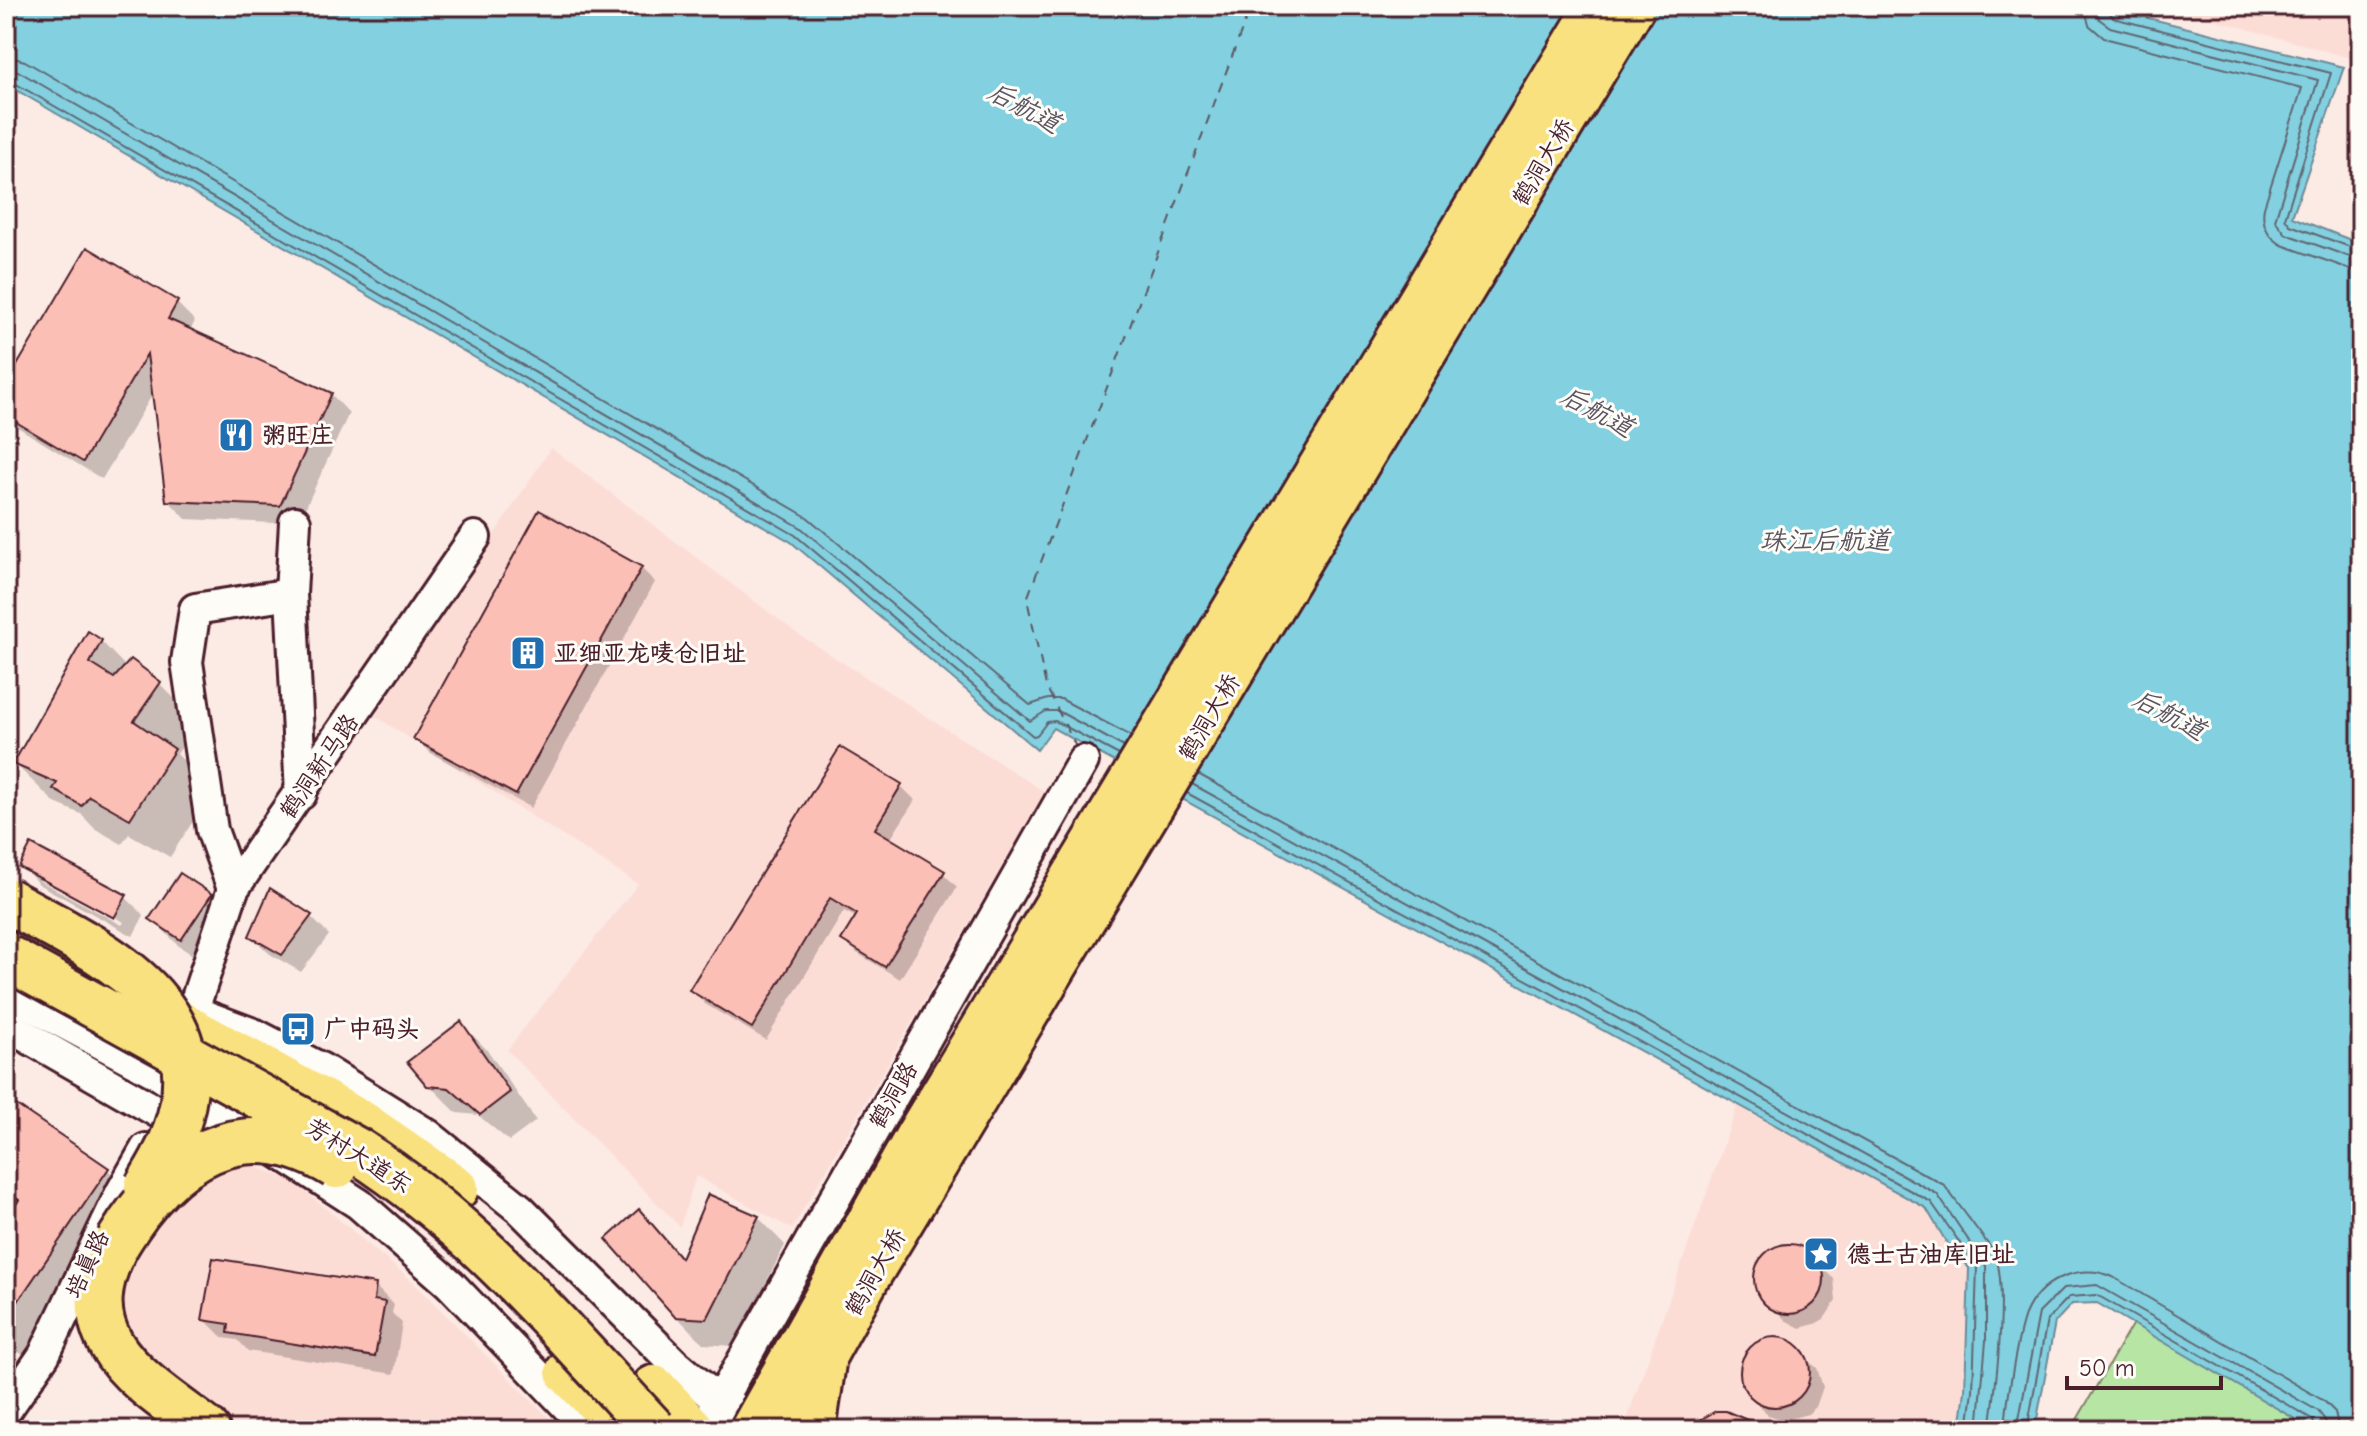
<svg xmlns="http://www.w3.org/2000/svg" width="2367" height="1436" font-family="'Comic Neue','LXGW WenKai TC',sans-serif">
	<rect width="100%" height="100%" fill="#fceae4"/>
	<filter id="ink" filterUnits="userSpaceOnUse"><feTurbulence type="fractalNoise" baseFrequency=".0125" numOctaves="2"/><feDisplacementMap in="SourceGraphic" scale="16" xChannelSelector="R" yChannelSelector="G"/><feConvolveMatrix kernelMatrix="1 2 1 2 8 2 1 2 1" color-interpolation-filters="sRGB"/></filter>
	<g filter="url(#ink)">
		<g fill="#fcddd6">
			<path d="M2166 6H2361V61Z"/>
			<path d="M551 448 798 634 1045 792 792 1229 696 1176 680 1227 507 1050 638 884 375 716Z"/>
			<path d="M1738 1104 1926 1208 1945 1240 1969 1268 1965 1391 1959 1430H1623Z"/>
			<path d="M238 1160 293 1181 411 1280 561 1430H226L140 1365 112 1288 168 1193Z"/>
		</g>
		<path fill="#b6e5a4" stroke="#808268" stroke-width="2" d="M2133 1323 2314 1430H2071Z"/>
		<path fill="#83d1e0" stroke="#6c8a98" stroke-width="2" d="M6 6H2100L2344 67 2292 217 2361 244V1430H2314L2097 1303 2072 1304 2055 1322 2035 1430 1960 1429 1965 1391 1969 1268 1945 1240 1926 1208 1053 728 1037 750 791 542 6 84Z"/>
		<g fill="#0003" fill-rule="evenodd">
			<path d="M177 303 195 321 190 331 331 394 349 413 298 524 186 519 168 500 154 392 102 479 6 420V387Z"/>
			<path d="M641 568 655 582 531 808 429 752 415 738Z"/>
			<path d="M101 641 126 667 131 661 160 684 199 723 177 754 213 790 170 857 129 834 122 844 94 828 81 814 55 803 15 764Z"/>
			<path d="M840 750 901 786 915 800 890 840 943 873 957 887 900 979 857 953 844 939 857 918 844 911 766 1040 705 1004 692 990Z"/>
			<path d="M21 866 125 897 144 915 133 936 40 885ZM40 876 124 922 122 925 40 881Z"/>
			<path d="M271 891 311 917 329 935 301 972 270 954 251 936Z"/>
			<path d="M211 895 238 923 209 966 179 946 152 919Z"/>
			<path d="M461 1023 488 1051 536 1121 509 1141 478 1115 457 1113 429 1085Z"/>
			<path d="M6 1101 108 1170 135 1197 26 1357 6 1344V1222L18 1205 6 1199Z"/>
			<path d="M639 1212 683 1259 758 1217 785 1245 734 1346 704 1344 676 1316Z"/>
			<path d="M1782 1246 1803 1249 1834 1279 1836 1301 1824 1319 1815 1324 1800 1328 1785 1320 1758 1288V1267L1763 1258Z"/>
			<path d="M375 1286 394 1305 392 1313 402 1323 394 1374 248 1351 238 1340 223 1338 204 1319Z"/>
			<path d="M1780 1338 1817 1368 1823 1387 1816 1407 1808 1414 1785 1420 1768 1415 1754 1400 1742 1374 1743 1363 1755 1345Z"/>
			<path d="M6 1405 20 1419 19 1430H6Z"/>
		</g>
		<g fill="none" stroke-linecap="round" stroke-linejoin="round">
			<g stroke="#616673" stroke-width="2">
				<path d="M2084 6 2089 25 2104 38 2302 88 2264 207C2261 224 2267 236 2282 245L2361 273"/>
				<path d="M2096 6 2099 19 2110 27 2318 80 2275 220 2286 234 2361 261"/>
				<path d="M2106 6 2113 18 2331 73 2285 218 2290 225 2361 251"/>
				<path d="M6 56 25 61 807 517 1030 705 1048 699H1061L1131 736"/>
				<path d="M6 68 18 71 800 527 1030 721 1046 711H1058L1124 747"/>
				<path d="M6 78 795 535 1033 736 1037 735 1047 722 1055 721 1119 755"/>
				<path d="M1198 774 1944 1185 1994 1252C2009 1283 1995 1393 1990 1430"/>
				<path d="M1192 784 1937 1194 1986 1266V1341L1978 1430"/>
				<path d="M1187 793 1931 1202 1977 1267 1973 1391 1968 1430"/>
				<path d="M2005 1430C2006 1407 2018 1327 2028 1308 2044 1278 2082 1263 2113 1277L2324 1401 2335 1412 2339 1430"/>
				<path d="M2017 1430 2039 1313 2064 1288 2097 1285 2318 1411 2325 1420 2327 1430"/>
				<path d="M2027 1430 2047 1320 2069 1297 2097 1295 2312 1419 2317 1430"/>
			</g>
			<path stroke="#5b5461" stroke-width="2" stroke-dasharray="10 8" stroke-linecap="butt" d="M1077 749 1046 686 1027 599 1251 6"/>
		</g>
		<g fill="#fbbfb6" stroke="#4a1f2b" stroke-width="2">
			<path d="M87 247 178 301 168 319 332 393 280 506 166 501 147 354 83 462 6 416V384Z"/>
			<path d="M539 510 642 567 516 795 413 739Z"/>
			<path d="M88 631 102 640 90 663 114 678 131 659 161 682 134 721 175 749 130 819 89 796 82 806 53 789 57 783 13 764Z"/>
			<path d="M840 747 902 784 875 829 945 871 885 967 841 940 857 914 830 898 752 1028 689 990Z"/>
			<path d="M31 844 127 895 114 918 19 867Z"/>
			<path d="M180 873 212 894 181 940 149 919Z"/>
			<path d="M270 888 312 915 282 955 249 936Z"/>
			<path d="M461 1021 510 1092 480 1115 449 1088 427 1086 407 1062Z"/>
			<path d="M6 1098 109 1168 6 1319V1219L19 1200 6 1191Z"/>
			<path d="M708 1194 759 1216 707 1319 675 1317 606 1239 639 1209 681 1258Z"/>
			<circle cx="1789" cy="1279" r="35"/>
			<path d="M213 1258 376 1284 374 1300 385 1302 375 1357 228 1333 229 1324 202 1320Z"/>
			<circle cx="1775" cy="1372" r="35"/>
			<path d="M1716 1411H1726L1771 1430H1682Z"/>
		</g>
		<g fill="none" stroke-linecap="round" stroke-linejoin="round">
			<defs>
				<g id="minor">
					<path d="M295 522 291 594 301 794"/>
					<path d="M233 889 212 830 187 662 195 609 291 594"/>
					<path d="M6 992 155 1072 359 1204 450 1284 590 1430"/>
					<path d="M184 1008 256 1035 322 1069 428 1135 520 1209 674 1363 719 1401 774 1427"/>
					<path d="M193 1010 233 889 475 537"/>
					<path d="M6 1025 165 1116 239 1144"/>
					<path d="M6 1410 44 1355 121 1193 146 1149"/>
					<path d="M711 1417 1083 761"/>
				</g>
				<g id="highway">
					<path d="M6 928 363 1124 456 1188"/>
					<path d="M118 1242C64 1338 139 1379 207 1430"/>
					<path d="M568 1372 625 1430"/>
					<path d="M654 1388 693 1430"/>
				</g>
			</defs>
			<use href="#minor" stroke="#4a1f2b" stroke-width="36"/>
			<use href="#highway" stroke="#4a1f2b" stroke-width="50"/>
			<use href="#minor" stroke="#fdfcf7" stroke-width="30"/>
			<use href="#highway" stroke="#fae180" stroke-width="44"/>
			<defs>
				<g id="major-bridge">
					<path d="M749 1430 915 1135 1595 6"/>
					<path d="M786 1430 869 1280 1636 6"/>
				</g>
				<g id="highway-bridge">
					<path d="M6 900C98 951 222 1001 175 1132 169 1151 157 1169 147 1187"/>
					<path d="M6 957 358 1151C474 1225 561 1330 654 1430"/>
					<path d="M118 1242C169 1158 241 1108 336 1166"/>
					<path d="M813 1430 823 1363"/>
				</g>
			</defs>
			<use href="#major-bridge" stroke="#4a1f2b" stroke-width="44" stroke-linecap="butt"/>
			<use href="#highway-bridge" stroke="#4a1f2b" stroke-width="50" stroke-linecap="butt"/>
			<use href="#major-bridge" stroke="#fae180" stroke-width="38"/>
			<use href="#highway-bridge" stroke="#fae180" stroke-width="44"/>
		</g>
	</g>
	<defs>
		<symbol id="restaurant-square" viewBox="-11 -11 22 22"><rect x="-9" y="-9" width="18" height="18" rx="4" fill="#1f6fb2" stroke="#fdfcf7"/><path d="M-5-6h1v4h1v-4h1v4h1v-4h1v5L-1.5 .5V6h-2V.5L-5-1ZM5-6V6H3V1.5H1.5Q1.5-4 5-6Z" fill="#fff"/></symbol>
		<symbol id="building-square" viewBox="-11 -11 22 22"><rect x="-9" y="-9" width="18" height="18" rx="4" fill="#1f6fb2" stroke="#fdfcf7"/><path d="M-4-6H4V6H1V3H-1V6H-4ZM-2.5-4.3h1.7v1.8h-1.7ZM.8-4.3h1.7v1.8H.8ZM-2.5-1h1.7V.8h-1.7ZM.8-1h1.7V.8H.8Z" fill="#fff"/></symbol>
		<symbol id="bus-square" viewBox="-11 -11 22 22"><rect x="-9" y="-9" width="18" height="18" rx="4" fill="#1f6fb2" stroke="#fdfcf7"/><path d="M-5-6H5V4H4V6H2V4H-2V6H-4V4H-5ZM-3.5-4V0h7V-4ZM-3.5 1.2v1.5H-2V1.2ZM2 1.2v1.5H3.5V1.2Z" fill="#fff"/></symbol>
		<symbol id="sight-square" viewBox="-11 -11 22 22"><rect x="-9" y="-9" width="18" height="18" rx="4" fill="#1f6fb2" stroke="#fdfcf7"/><path d="M0-6L1.8-2.2L6-1.7L2.9 1.2L3.7 5.4L0 3.3L-3.7 5.4L-2.9 1.2L-6-1.7L-1.8-2.2Z" fill="#fff"/></symbol>
	</defs>
	<g fill-rule="evenodd">
		<use href="#restaurant-square" x="216" y="415" width="40" height="40"/>
		<use href="#building-square" x="508" y="633" width="40" height="40"/>
		<use href="#bus-square" x="278" y="1009" width="40" height="40"/>
		<use href="#sight-square" x="1801" y="1234" width="40" height="40"/>
	</g>
	<g text-anchor="middle" dominant-baseline="central" stroke-width="6" stroke-linejoin="round" paint-order="stroke">
		<g font-size="24" fill="#4a1f2b" stroke="#fdfcf7">
			<text transform="translate(1543 162) rotate(-59)">鹤洞大桥</text>
			<text transform="translate(1209 717) rotate(-59)">鹤洞大桥</text>
			<text transform="translate(319 766) rotate(-56)">鹤洞新马路</text>
			<text transform="translate(893 1095) rotate(-60)">鹤洞路</text>
			<text transform="translate(359 1156) rotate(32)">芳村大道东</text>
			<text transform="translate(87 1264) rotate(-65)">培真路</text>
			<text transform="translate(875 1272) rotate(-60)">鹤洞大桥</text>
		</g>
		<g font-size="24" font-weight="bold" fill="#4a1f2b" stroke="#fdfcf7" text-anchor="start">
			<text x="262" y="435">粥旺庄</text>
			<text x="554" y="653">亚细亚龙唛仓旧址</text>
			<text x="324" y="1029">广中码头</text>
			<text x="1847" y="1254">德士古油库旧址</text>
		</g>
		<g font-size="26" font-style="italic" fill="#5b5461" stroke="#fdfcf7">
			<text transform="translate(1024 108) rotate(28)">后航道</text>
			<text transform="translate(1597 412) rotate(28)">后航道</text>
			<text x="1825" y="541">珠江后航道</text>
			<text transform="translate(2169 715) rotate(28)">后航道</text>
		</g>
	</g>
	<rect width="2367" height="1436" fill="none" stroke="#fdfcf7" stroke-width="32"/>
	<rect x="16" y="16" width="2335" height="1404" fill="none" stroke="#4a1f2b" stroke-width="3" filter="url(#ink)"/>
	<path d="M2067 1376v12h154v-12" fill="none" stroke="#4a1f2b" stroke-width="4"/>
	<text x="2079" y="1376" font-size="24" fill="#4a1f2b" stroke="#fdfcf7" stroke-width="6" paint-order="stroke">50 m</text>
</svg>
